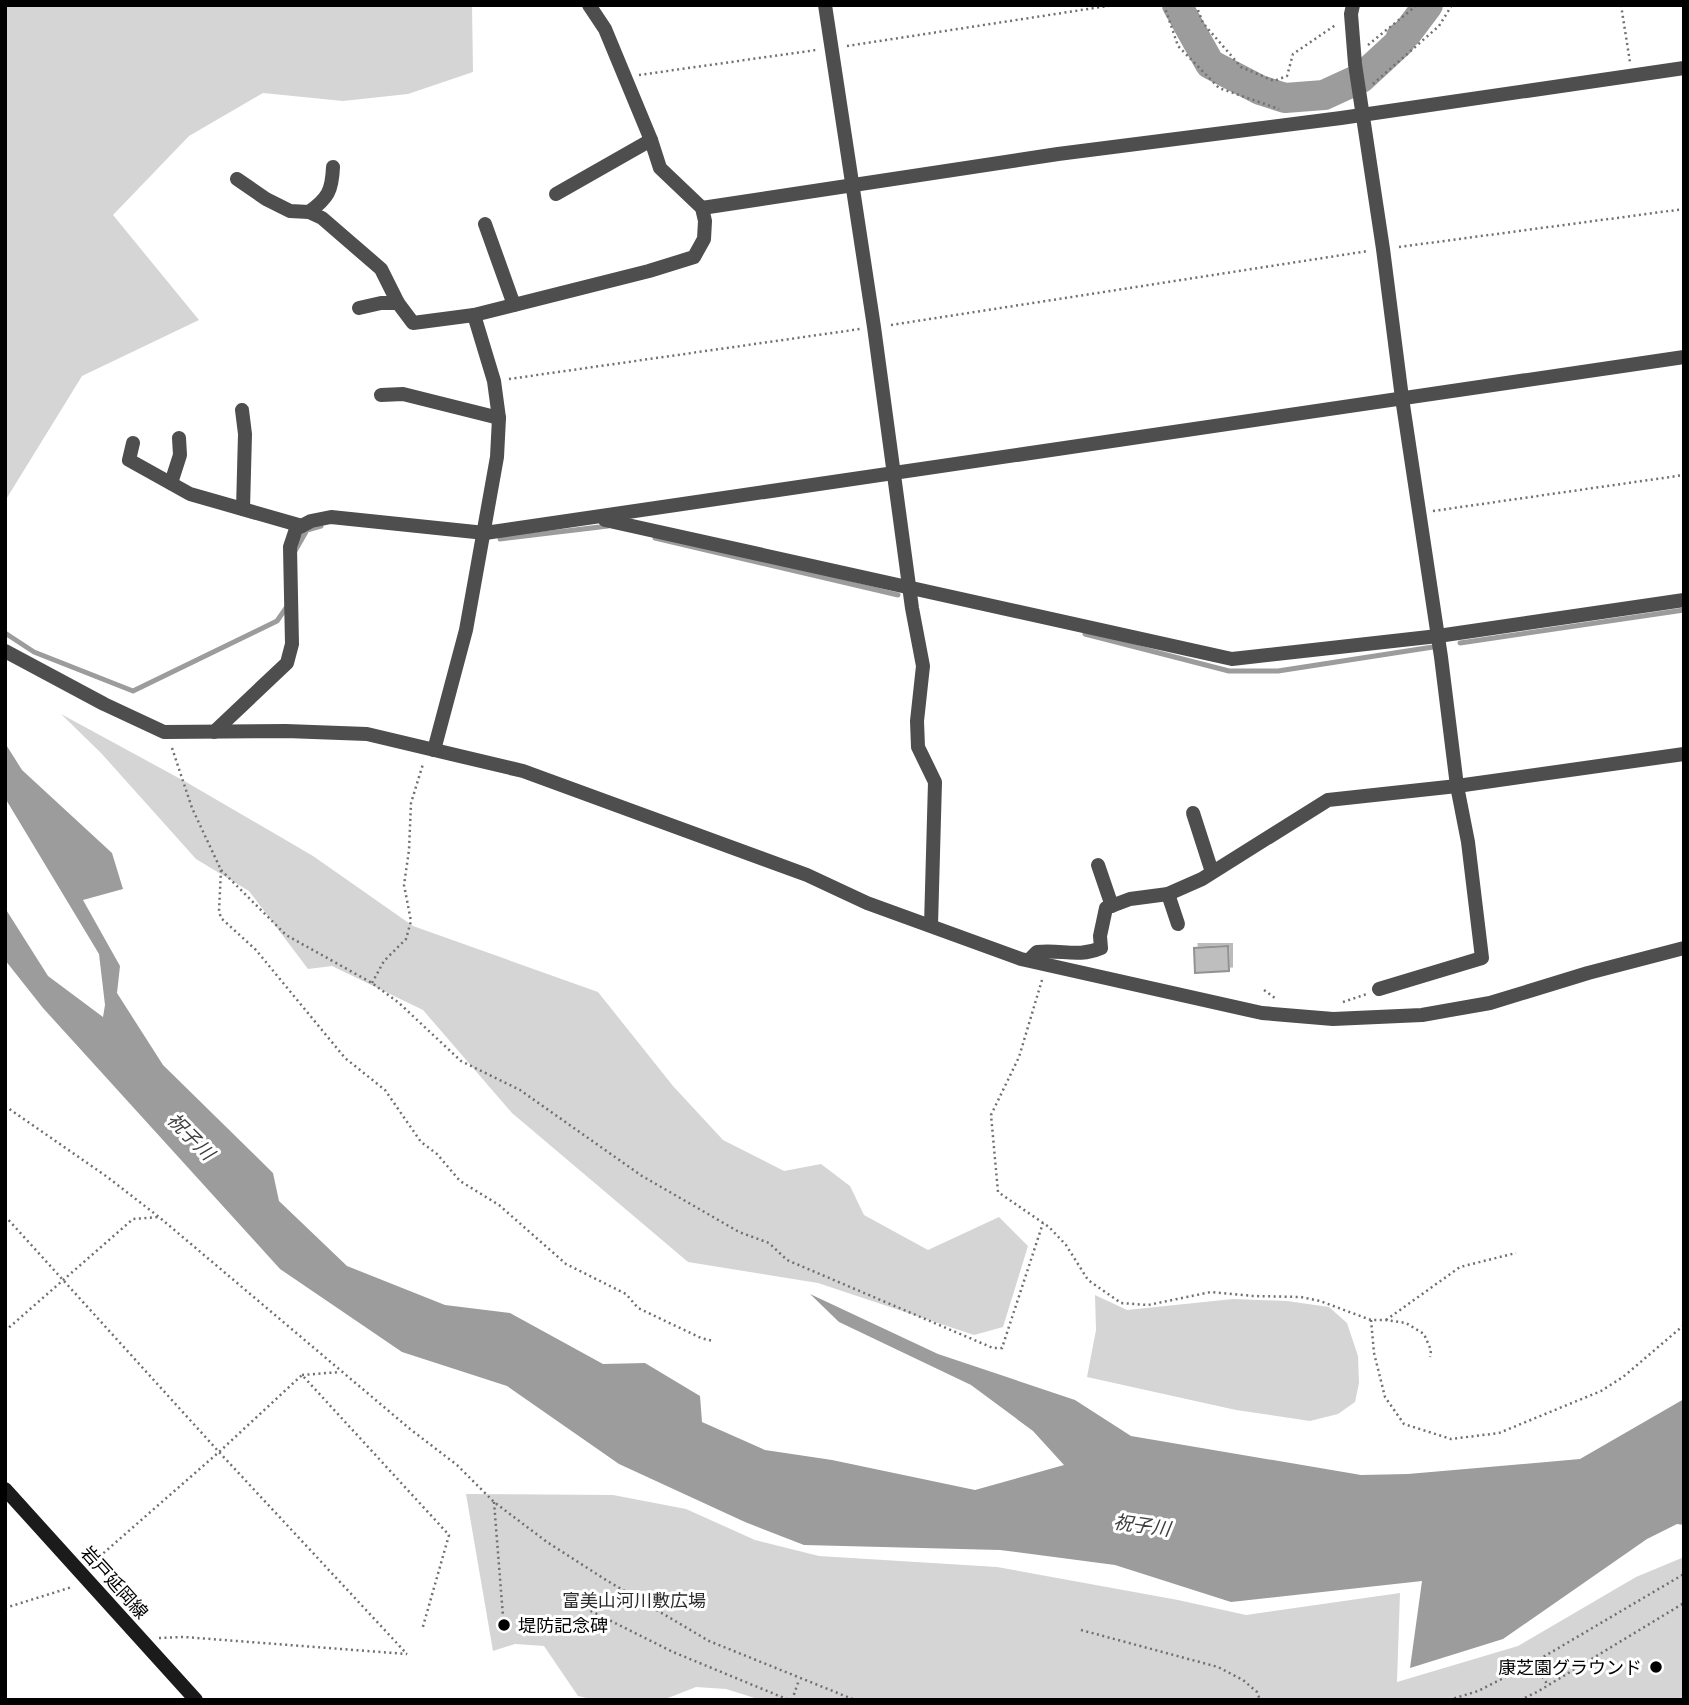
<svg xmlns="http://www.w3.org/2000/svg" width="1689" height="1705" font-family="'Noto Sans','Noto Sans JP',sans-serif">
	<defs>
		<filter id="shadow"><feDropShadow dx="4.5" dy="-4.5" stdDeviation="0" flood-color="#0004"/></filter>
	</defs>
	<rect width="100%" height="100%" fill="#fff"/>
	<g fill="#d5d5d5">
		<path d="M5 5H472L473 72 408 94 343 101 263 93 189 136 113 215 199 320 82 376 5 501Z"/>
		<path d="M61 714 186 782 313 856 413 926 598 992 673 1086 723 1140 784 1171 821 1164 850 1186 864 1215 928 1250 999 1217 1028 1246 1003 1327 974 1335 818 1283 688 1262 512 1113 423 1010 332 966 308 969 249 891 196 859 101 753Z"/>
		<path d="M1095 1295 1127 1310 1233 1299 1287 1301 1329 1307 1347 1323 1358 1356 1359 1383 1355 1402 1338 1414 1310 1421 1236 1410 1087 1377 1096 1330Z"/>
		<path d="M466 1494 613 1495 686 1509 755 1540 819 1556 997 1567 1178 1600 1246 1615 1400 1593 1397 1682 1518 1646 1636 1577 1684 1557V1700H761L726 1689 696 1687 663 1700H595L578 1696 544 1646 515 1644 493 1651Z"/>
	</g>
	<path fill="#9c9c9c" d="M5 743 22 770 112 853 123 889 83 900 120 966 117 993 163 1065 273 1173 279 1201 347 1266 445 1305 510 1313 603 1364 645 1363 700 1396 702 1422 765 1450 832 1460 975 1490 1064 1465 1033 1431 971 1385 839 1322 810 1294 938 1354 1075 1400 1131 1436 1361 1475 1408 1474 1580 1459 1684 1399V1525L1677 1524 1647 1539 1503 1639 1410 1668 1422 1581 1231 1602 1115 1565 1000 1550 804 1545 745 1522 619 1464 507 1386 402 1352 280 1269 43 1008 5 960V908L48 976 103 1017 105 1005 99 954 5 798Z"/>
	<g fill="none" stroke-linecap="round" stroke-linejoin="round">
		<g stroke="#9c9c9c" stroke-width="5">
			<path d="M655 538 898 595"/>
			<path d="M500 539 608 526"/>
			<path d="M295 551 307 530 321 526"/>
			<path d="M5 633 34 652 133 691 277 621 286 608"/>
			<path d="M1085 634 1229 671H1278L1433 647"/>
			<path d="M1460 643 1684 610"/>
		</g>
		<path stroke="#9c9c9c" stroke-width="30" d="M1177 5 1210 64 1260 90 1285 98 1324 95 1361 78 1400 42 1401 37 1407 33 1428 5"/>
	</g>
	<path fill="#bebebe" stroke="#929292" stroke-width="2" filter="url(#shadow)" d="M1228 946 1229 971 1195 973 1194 948Z"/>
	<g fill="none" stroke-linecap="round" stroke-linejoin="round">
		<g stroke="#707070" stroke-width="2.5" stroke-dasharray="2 3.5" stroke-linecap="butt">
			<path d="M1164 5 1178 46 1219 88 1279 109"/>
			<path d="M1196 5 1203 23 1241 67 1274 81 1287 76 1293 54 1337 24"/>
			<path d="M1621 5 1630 62"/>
			<path d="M1368 45 1417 5"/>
			<path d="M847 46 1114 5"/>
			<path d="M639 75 816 50"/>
			<path d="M1373 84 1439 26 1452 5"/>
			<path d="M1399 247 1684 209"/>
			<path d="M891 325 1368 251"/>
			<path d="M509 379 860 329"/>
			<path d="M1433 511 1684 475"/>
			<path d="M172 748 192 808 221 870 219 911 221 918 256 950 345 1058 385 1090 421 1142 437 1154 460 1181 499 1205 566 1264 626 1294 638 1308 701 1338 713 1341"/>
			<path d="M221 870 286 935 372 983 399 1003 461 1061 520 1090 642 1176 739 1232 769 1243 787 1260 993 1348H1002L1043 1223"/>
			<path d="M1042 980 1019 1057 991 1115 998 1192 1049 1227 1066 1245 1088 1280 1121 1303 1148 1305 1211 1292 1253 1296 1301 1297 1320 1301 1371 1320H1386L1406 1323 1424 1334 1431 1350 1430 1357"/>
			<path d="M372 983 384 961 406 939 411 921 404 885 409 850 411 803 423 764"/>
			<path d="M1264 990 1275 998"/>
			<path d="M1343 1002 1367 994"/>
			<path d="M5 1106 106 1176 159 1217 410 1429 457 1465 494 1502 547 1542 606 1580 709 1641 855 1700"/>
			<path d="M5 1216 219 1452 407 1654"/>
			<path d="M1371 1320 1374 1353 1385 1397 1404 1424 1451 1439 1499 1433 1601 1391 1623 1377 1684 1325"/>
			<path d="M1386 1320 1460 1267 1516 1253"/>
			<path d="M5 1331 133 1219 159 1217"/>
			<path d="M302 1375 340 1372"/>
			<path d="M494 1502 504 1629"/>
			<path d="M91 1564 219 1452 302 1375 449 1535 422 1630"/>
			<path d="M561 1596 673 1652 789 1700"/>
			<path d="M5 1608 72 1587"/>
			<path d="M1081 1630 1218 1667 1243 1680 1257 1692 1260 1700"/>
			<path d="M159 1638 184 1637 407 1654"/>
			<path d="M1533 1663 1548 1685"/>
			<path d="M792 1700 799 1680"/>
			<path d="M1449 1700 1478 1691 1533 1663 1684 1574"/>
			<path d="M1520 1700 1537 1692 1684 1603"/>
		</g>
		<g stroke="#4e4e4e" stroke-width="14">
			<path d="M825 5 874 327 912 608 923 666 917 721 918 747 935 782 931 925"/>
			<path d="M1353 5 1351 14 1355 64 1383 249 1402 398 1441 657 1457 786 1468 842 1482 958 1379 989"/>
			<path d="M237 179 266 199 290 211 309 212 322 218 381 269 398 303 413 323 474 315"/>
			<path d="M556 194 651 140"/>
			<path d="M702 208 1058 154 1341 118 1684 68"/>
			<path d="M309 212C328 198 332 191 333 167"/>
			<path d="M485 224 514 305"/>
			<path d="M359 308 381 303H398"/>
			<path d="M381 395 403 394 499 418"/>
			<path d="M242 410 245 434 243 509"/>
			<path d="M133 443 129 460 190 494 302 526"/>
			<path d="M171 483 180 455 179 438"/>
			<path d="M605 520 1232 659 1438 636 1684 600"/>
			<path d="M5 651 104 704 164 732 286 731 367 734 523 771 807 875 867 903 1021 959 1262 1013 1333 1019 1422 1015 1490 1003 1588 973 1684 948"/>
			<path d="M214 732 287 663 292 644 290 547 296 529 311 521 331 517 485 533 1684 357"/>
			<path d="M434 750 466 630 497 457 499 418 494 381 474 315 649 271 694 257 704 239 705 221 702 208 660 168 651 140 605 29 589 5"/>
			<path d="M1193 813 1212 872"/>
			<path d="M1098 865 1112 906"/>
			<path d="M1168 894 1178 924"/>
			<path d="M1029 960 1037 952C1062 949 1077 958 1101 948L1100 936 1106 908 1130 899 1168 894 1202 879 1328 800 1457 786 1684 754"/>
		</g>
		<path stroke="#1b1b1b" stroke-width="14" d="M5 1489 196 1700"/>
	</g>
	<g fill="#000" stroke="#fff" stroke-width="2.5">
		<circle cx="504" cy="1625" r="7"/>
		<circle cx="1656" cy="1667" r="7"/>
	</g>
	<g text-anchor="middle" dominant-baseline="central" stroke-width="6" stroke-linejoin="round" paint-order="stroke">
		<g font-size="18" fill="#000" stroke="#fff">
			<text transform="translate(115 1582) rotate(48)">岩戸延岡線</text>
		</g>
		<g font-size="18" fill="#2c2c2c" stroke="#fff">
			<text x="634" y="1600">富美山河川敷広場</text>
		</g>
		<g font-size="18" fill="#000" stroke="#fff" text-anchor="start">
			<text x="518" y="1625">堤防記念碑</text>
			<text x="1642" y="1667" text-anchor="end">康芝園グラウンド</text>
		</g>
		<g font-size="19" font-style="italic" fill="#3d3d3d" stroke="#fff">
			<text transform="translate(191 1136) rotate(45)">祝子川</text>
			<text transform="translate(1142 1525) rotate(8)">祝子川</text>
		</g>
	</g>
	<rect width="1689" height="1705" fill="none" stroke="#000000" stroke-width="14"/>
</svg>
